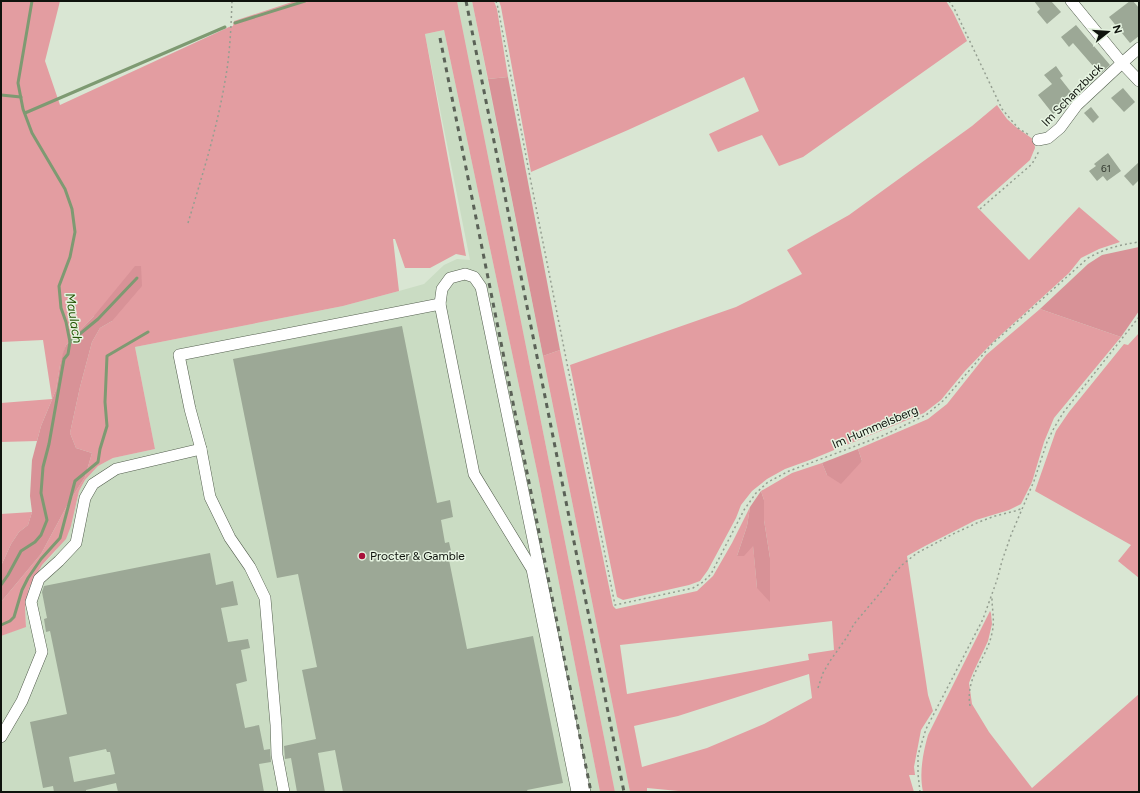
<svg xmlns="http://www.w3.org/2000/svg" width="1140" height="793" font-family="Figtree,sans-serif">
	<rect width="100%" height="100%" fill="#d9e6d3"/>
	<g fill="#cadcc3">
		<path d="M457 1H472L630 792H615Z"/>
		<path d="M444 30 538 476 600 792H1V636L26 626 25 608 29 588 42 565 55 552 71 526 79 491 85 480 98 466 113 458 155 449 135 347 343 306 399 291 424 284 444 265 457 259 470 260 425 34Z"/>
	</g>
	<g fill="#e39da1" fill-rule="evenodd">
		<path d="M1 1H60L45 61 60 105 229 27 233 26 234 21 295 1H457L615 792H600L538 476 444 30 425 34 466 256 456 254 430 268H405L395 239H393L399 291 343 306 135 347 155 449 113 458 98 466 85 480 79 491 71 526 66 539 42 565 29 588 25 608 26 627 1 636V602L41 554 69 502 85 477 92 453 76 448 70 433 80 387 92 342 100 328 112 321 94 316 66 345 60 365 56 390 41 426 37 441 1 442V403L52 399 43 340 1 342Z"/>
		<path d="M472 1H494L497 9 508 77 488 79Z"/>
		<path d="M499 1H946L953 12 967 41 803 157 779 166 762 135 718 152 709 134 759 111 744 77 628 130 531 172 501 7Z"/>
		<path d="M997 105 1007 119 1016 127 1034 140 1035 148 1030 160 977 207 1029 260 1079 207 1120 242 1099 249 1081 258 1069 273 992 343 965 371 941 400 924 413 810 460 785 469 767 479 752 491 741 505 736 518 708 570 700 581 689 585 623 600 617 597 570 365 736 307 802 274 787 250 849 215 972 126Z"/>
		<path d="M1040 309 1121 337 1054 418 1044 442 1032 482 1021 504 1009 510 976 520 925 546 907 556 928 695 933 711 921 730 914 767 915 775H909L914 792H689L647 788V792H630L543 356 560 350 613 606 616 609 697 591 713 576 732 543 750 507 747 526 737 556 753 545 757 588 770 558 764 520V500L761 491 792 473 822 463 827 475 862 461 858 449 928 419 947 404 986 355ZM832 621 834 650 808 654 809 660 627 694 620 645ZM809 674 812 698 764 724 707 748 642 767 634 726 678 716Z"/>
		<path d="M1139 333V578L1118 561 1131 545 1035 491 1056 431 1069 412 1124 344 1128 345Z"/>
		<path d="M32 512 28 525 19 532 11 544 1 566V514Z"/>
		<path d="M990 611 991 613 992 624 988 641 973 673 969 683 972 704 989 732 1032 788 1139 694V792H923C919 773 923 753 928 735Z"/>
	</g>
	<g fill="#d89297">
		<path d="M508 77 560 350 543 356 488 79Z"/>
		<path d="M1139 247V311L1121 337 1040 309 1088 264 1102 255Z"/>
		<path d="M135 266H141L142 286 112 321 100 328 92 342 80 387 70 433 76 448 92 453 85 477 69 502 41 554 1 602V566L11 544 19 532 28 525 32 512 30 496 32 460 41 426 56 390 60 365 63 353 66 345 94 316Z"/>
		<path d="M858 449 862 461 841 484 827 475 822 463Z"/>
		<path d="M761 491 764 500V520L770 558V602L757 588 753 546 744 556H737L747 526 750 507Z"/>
	</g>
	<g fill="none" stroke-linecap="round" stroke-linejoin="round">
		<g stroke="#7e9a72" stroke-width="3">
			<path d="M235 23 305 1"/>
			<path d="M1 95 21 97"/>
			<path d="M25 113 225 27"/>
			<path d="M70 342 98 319 137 278"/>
			<path d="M1 585 8 575 21 551 35 542 41 535 47 520 41 493 43 467 49 444 64 359 68 354 70 342 66 322 61 308 59 286 70 257 75 232 72 209 65 189 32 133 23 109 18 83 32 1"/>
			<path d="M1 625 10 621 14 617 22 590 28 578 41 559 60 538 75 481 98 462 100 449 107 426 105 402 107 356 148 332"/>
		</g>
	</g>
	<g fill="#9ca896" fill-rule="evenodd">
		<path d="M1034 1H1051L1061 12 1047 24 1037 12 1040 9Z"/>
		<path d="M1130 1H1133L1139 8V36L1130 43 1109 17Z"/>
		<path d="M1076 25 1110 65 1100 74 1073 43 1069 47 1061 37Z"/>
		<path d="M1056 66 1063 76 1060 78 1071 92 1062 100 1066 104 1053 114 1038 95 1052 84 1044 75Z"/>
		<path d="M1123 88 1135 102 1124 112 1111 98Z"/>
		<path d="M1091 107 1099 117 1093 123 1084 113Z"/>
		<path d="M1108 153 1121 171 1107 181 1103 176 1097 181 1089 171 1096 166 1094 164Z"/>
		<path d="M1139 162V180L1133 186 1124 176Z"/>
		<path d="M402 326 437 503 450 500 453 517 441 520 445 543 449 542 453 560H449L467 649 533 636 563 783 527 790 528 792H343L335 750 318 753 325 792H297L291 758 285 759 284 746 316 739 302 670 317 667 298 574 277 578 233 359Z"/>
		<path d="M210 553 216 585 233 581 238 605 221 608 228 642 248 639 250 648 241 650 247 681 236 684 245 728 259 725 264 750 270 749 271 762 259 764 264 792H118L116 783 86 790V792H54L53 786 43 788 30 722 67 714 50 631 46 632 44 619 47 618 42 592 44 586ZM106 749 107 752H110L115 774 74 782 69 757Z"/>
	</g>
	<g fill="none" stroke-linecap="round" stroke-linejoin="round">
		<defs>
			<g id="minor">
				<path d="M1071 1 1122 63 1139 81"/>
				<path d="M1038 140 1048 138 1060 128 1077 105 1122 63 1139 48"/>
				<path d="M440 304 442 289 450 278 465 274 474 277 481 287 585 792"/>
				<path d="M1 737 22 701 42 652 31 602 39 579 59 561 76 543 85 498 93 484 116 469 201 449"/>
				<path d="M284 792 277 755 276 725 265 598 250 567 230 538 210 497 201 449 190 409 179 355 440 304 474 474 532 569 577 792"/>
			</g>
		</defs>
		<use href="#minor" stroke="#545f4f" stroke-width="12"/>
		<g stroke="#959f91" stroke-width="1.5" stroke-dasharray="2 3" stroke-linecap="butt">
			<path d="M496 1 498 8 530 177 615 605 693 588 703 582 711 574 744 510 756 493 768 482 789 471 882 436 926 415 944 400 992 344 1088 258C1106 248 1119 245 1139 242"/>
			<path d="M949 1 954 8 1002 109 1018 128 1029 135"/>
			<path d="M980 209 1032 164 1038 153V150"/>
			<path d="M188 223C202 176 217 129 225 81 230 55 231 27 232 1"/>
			<path d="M818 688 823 673 830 661 847 637 854 624 886 586 893 575 902 565 917 553 953 534 979 522 995 516 1015 511 1023 508"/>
			<path d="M970 706C965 676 987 659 992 633 995 621 992 610 992 598"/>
			<path d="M920 792 918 774V755L926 729 983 619 997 580 1002 561 1011 535 1034 481 1047 442 1054 428 1063 413 1139 317"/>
		</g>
		<use href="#minor" stroke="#fff" stroke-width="11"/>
		<g stroke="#5b6257" stroke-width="3" stroke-dasharray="5 5" stroke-linecap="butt">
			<path d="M466 1 624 792"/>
			<path d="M440 38 591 792"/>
		</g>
	</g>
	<circle fill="#a8103a" stroke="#e6f4e1" stroke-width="1.5" cx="362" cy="556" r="4"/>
	<g text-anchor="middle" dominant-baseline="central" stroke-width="3" stroke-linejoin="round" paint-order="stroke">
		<g font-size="10" fill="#32382f">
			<text x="1106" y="168">61</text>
		</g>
		<g font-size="12" fill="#0f130d" stroke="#e6f4e1">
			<text transform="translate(1072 95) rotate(-46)">Im Schanzbuck</text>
			<text transform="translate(875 427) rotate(-23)">Im Hummelsberg</text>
		</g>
		<g font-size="12" fill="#0f130d" stroke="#e6f4e1" text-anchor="start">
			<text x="370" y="556">Procter &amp; Gamble</text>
		</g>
		<g font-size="13" font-style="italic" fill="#285608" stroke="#e6f4e1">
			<text transform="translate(74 318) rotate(81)">Maulach</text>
		</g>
	</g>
	<rect width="1140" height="793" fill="none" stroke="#0f130d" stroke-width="4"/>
	<g transform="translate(1108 32) rotate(73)" stroke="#e6f4e1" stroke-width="3" paint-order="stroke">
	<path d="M0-3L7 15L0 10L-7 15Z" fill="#0f130d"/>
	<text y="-6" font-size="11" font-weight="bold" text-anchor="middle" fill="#0f130d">N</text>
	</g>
</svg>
